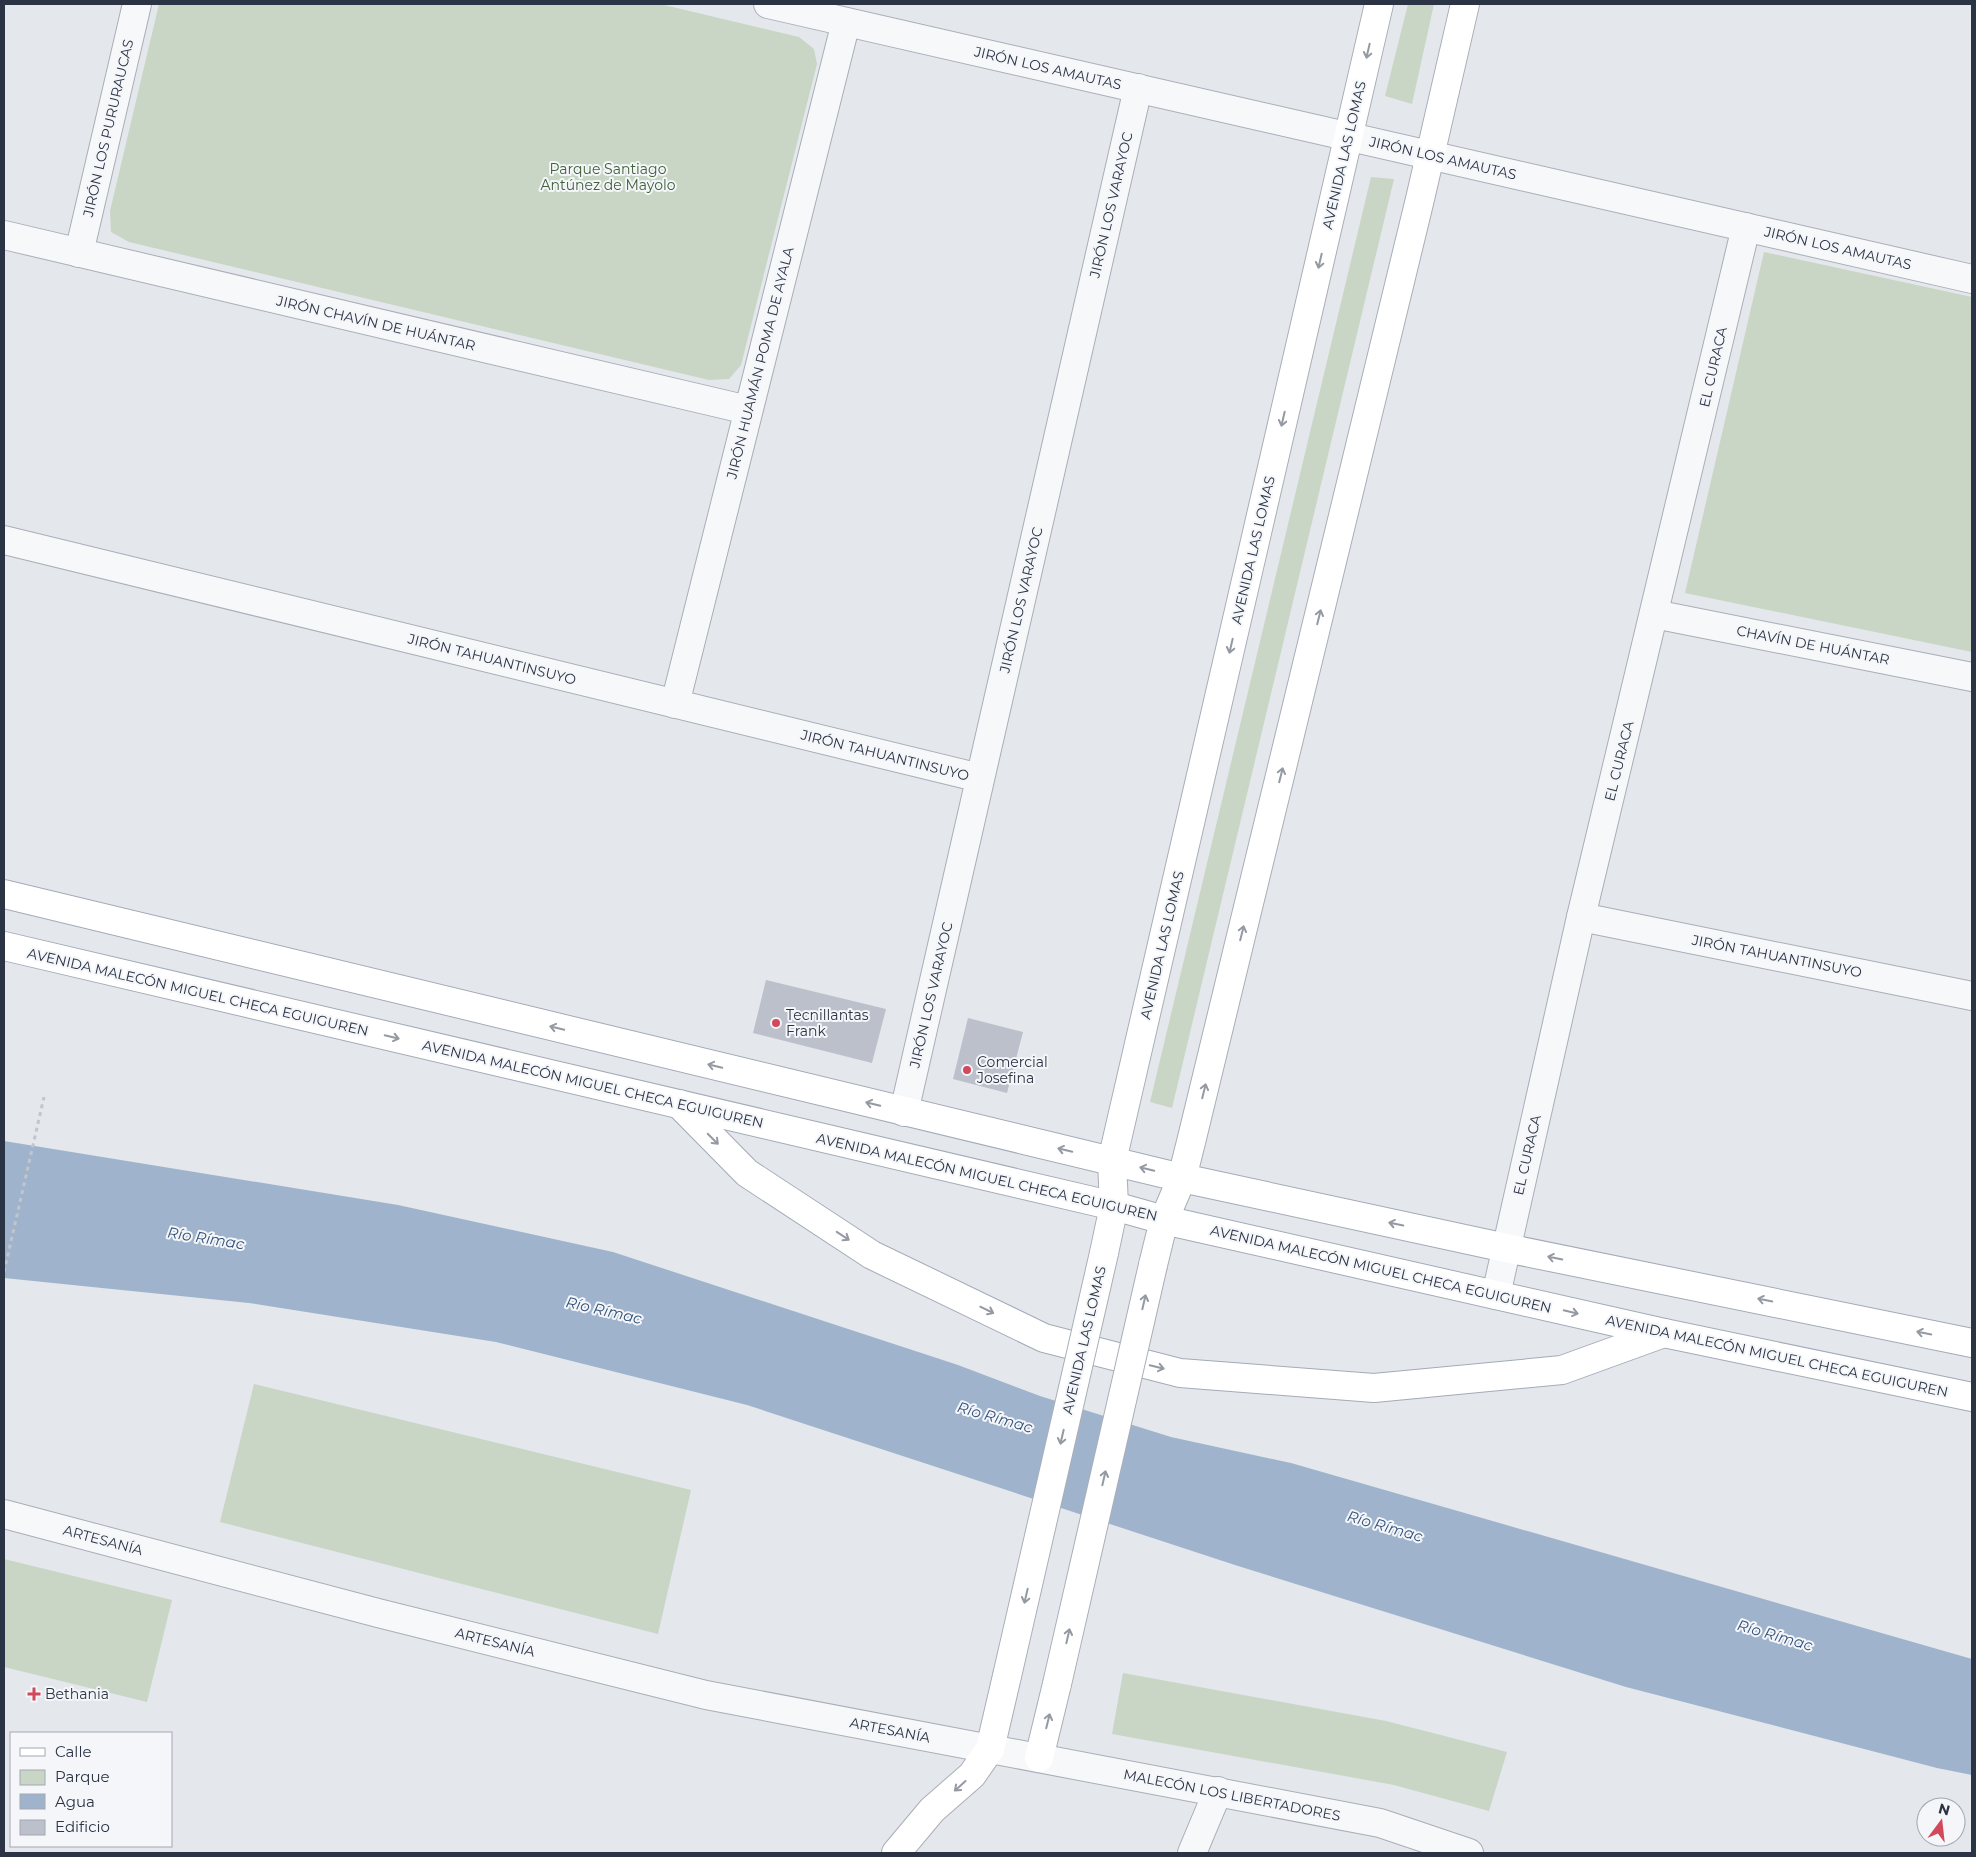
<svg xmlns="http://www.w3.org/2000/svg" width="1976" height="1857" font-family="Montserrat,sans-serif">
	<rect width="100%" height="100%" fill="#e4e7ec"/>
	<g fill="#c9d6c5">
		<path d="M159 4H660L799 37 814 49 817 64 741 365 729 379 709 380 129 242 111 232 110 211Z"/>
		<path d="M1408 4H1434L1412 104 1385 96Z"/>
		<path d="M1371 177 1394 179 1172 1108 1150 1102Z"/>
		<path d="M1764 252 1972 297V652L1685 593Z"/>
		<path d="M254 1384 691 1490 658 1634 220 1522Z"/>
		<path d="M4 1559 172 1600 147 1702 4 1667Z"/>
		<path d="M1123 1673 1386 1721 1507 1752 1489 1811 1394 1785 1112 1734Z"/>
	</g>
	<path fill="#9fb4cc" d="M4 1141 398 1205 613 1252 958 1365 1040 1396 1171 1437 1291 1463 1972 1659V1775L1937 1768 1626 1687 1238 1566 747 1405 496 1342 249 1303 4 1278Z"/>
	<g fill="#bbc0ca">
		<path d="M766 980 886 1009 872 1063 753 1033Z"/>
		<path d="M968 1018 1023 1032 1007 1093 953 1079Z"/>
	</g>
	<g fill="none" stroke-linecap="round" stroke-linejoin="round">
		<defs>
			<g id="minor">
				<path d="M768 4 1972 279"/>
				<path d="M4 235 748 410"/>
				<path d="M79 253 137 4"/>
				<path d="M4 540 980 778"/>
				<path d="M1654 614 1972 677"/>
				<path d="M675 704 846 22"/>
				<path d="M1581 917 1972 996"/>
				<path d="M904 1112 1138 88"/>
				<path d="M1496 1295 1581 917 1746 227"/>
				<path d="M4 1514 378 1613 706 1695 1380 1823 1469 1853"/>
				<path d="M1192 1853 1218 1791"/>
			</g>
			<g id="secondary">
				<path d="M1104 1253 1114 1206 1112 1161 1379 4"/>
				<path d="M1153 1265 1164 1220 1182 1178 1192 1138 1420 199 1465 4"/>
				<path d="M1039 1758 1057 1684"/>
				<path d="M896 1853 932 1810 972 1775 990 1749 1007 1676"/>
			</g>
			<g id="primary">
				<path d="M4 894 1182 1178 1506 1248 1972 1343"/>
				<path d="M4 946 1114 1206 1164 1220 1664 1333 1972 1397"/>
				<path d="M679 1104 747 1173 872 1255 1044 1338 1180 1373 1374 1388 1562 1370 1664 1333"/>
			</g>
		</defs>
		<use href="#minor" stroke="#a9aeb7" stroke-width="30"/>
		<use href="#secondary" stroke="#a9aeb7" stroke-width="30"/>
		<use href="#primary" stroke="#a3abb8" stroke-width="30"/>
		<path stroke="#c2c5cb" stroke-width="3" stroke-dasharray="4 4" stroke-linecap="butt" d="M4 1272 44 1097"/>
		<use href="#minor" stroke="#f7f8fa" stroke-width="28"/>
		<use href="#secondary" stroke="#fff" stroke-width="28"/>
		<use href="#primary" stroke="#fff" stroke-width="28"/>
		<defs>
			<g id="secondary-bridge">
				<path d="M1007 1676 1104 1253"/>
				<path d="M1057 1684 1153 1265"/>
			</g>
		</defs>
		<use href="#secondary-bridge" stroke="#a9aeb7" stroke-width="30" stroke-linecap="butt"/>
		<use href="#secondary-bridge" stroke="#fff" stroke-width="28"/>
	</g>
	<defs><path id="oneway-shaft" d="M-6 0H5M1.5-3L5.5 0L1.5 3" fill="none" stroke-width="1.6" stroke-linecap="round" stroke-linejoin="round" transform="scale(1.25)"/></defs>
	<g stroke="#959aa2">
		<use href="#oneway-shaft" transform="translate(1368 51) rotate(103)"/>
		<use href="#oneway-shaft" transform="translate(1320 261) rotate(103)"/>
		<use href="#oneway-shaft" transform="translate(1283 419) rotate(103)"/>
		<use href="#oneway-shaft" transform="translate(1319 617) rotate(-76)"/>
		<use href="#oneway-shaft" transform="translate(1231 646) rotate(103)"/>
		<use href="#oneway-shaft" transform="translate(1281 775) rotate(-76)"/>
		<use href="#oneway-shaft" transform="translate(1242 933) rotate(-76)"/>
		<use href="#oneway-shaft" transform="translate(557 1028) rotate(-166)"/>
		<use href="#oneway-shaft" transform="translate(392 1037) rotate(13)"/>
		<use href="#oneway-shaft" transform="translate(715 1066) rotate(-166)"/>
		<use href="#oneway-shaft" transform="translate(1204 1091) rotate(-76)"/>
		<use href="#oneway-shaft" transform="translate(873 1104) rotate(-166)"/>
		<use href="#oneway-shaft" transform="translate(713 1139) rotate(45)"/>
		<use href="#oneway-shaft" transform="translate(1065 1150) rotate(-167)"/>
		<use href="#oneway-shaft" transform="translate(1147 1169) rotate(-166)"/>
		<use href="#oneway-shaft" transform="translate(1396 1224) rotate(-168)"/>
		<use href="#oneway-shaft" transform="translate(843 1236) rotate(33)"/>
		<use href="#oneway-shaft" transform="translate(1555 1258) rotate(-169)"/>
		<use href="#oneway-shaft" transform="translate(1765 1300) rotate(-169)"/>
		<use href="#oneway-shaft" transform="translate(1144 1302) rotate(-77)"/>
		<use href="#oneway-shaft" transform="translate(987 1310) rotate(26)"/>
		<use href="#oneway-shaft" transform="translate(1571 1312) rotate(13)"/>
		<use href="#oneway-shaft" transform="translate(1924 1333) rotate(-169)"/>
		<use href="#oneway-shaft" transform="translate(1157 1367) rotate(14)"/>
		<use href="#oneway-shaft" transform="translate(1062 1437) rotate(103)"/>
		<use href="#oneway-shaft" transform="translate(1104 1478) rotate(-77)"/>
		<use href="#oneway-shaft" transform="translate(1026 1596) rotate(103)"/>
		<use href="#oneway-shaft" transform="translate(1068 1636) rotate(-77)"/>
		<use href="#oneway-shaft" transform="translate(1048 1721) rotate(-76)"/>
		<use href="#oneway-shaft" transform="translate(960 1786) rotate(138)"/>
	</g>
	<g fill="#d1495b" stroke="#f4f6f9" stroke-width="2">
		<circle cx="776" cy="1023" r="5"/>
		<circle cx="967" cy="1070" r="5"/>
		<path d="M31.5 1686.5h5v5h5v5h-5v5h-5v-5h-5v-5h5z"/>
	</g>
	<g text-anchor="middle" dominant-baseline="central" stroke-width="4" stroke-linejoin="round" paint-order="stroke">
		<g font-size="14" fill="#2b3445" stroke="#f4f6f9">
			<text transform="translate(1048 68) rotate(13)">JIRÓN LOS AMAUTAS</text>
			<text transform="translate(108 128) rotate(-77)">JIRÓN LOS PURURAUCAS</text>
			<text transform="translate(1344 155) rotate(-77)">AVENIDA LAS LOMAS</text>
			<text transform="translate(1443 158) rotate(13)">JIRÓN LOS AMAUTAS</text>
			<text transform="translate(1111 205) rotate(-77)">JIRÓN LOS VARAYOC</text>
			<text transform="translate(1838 248) rotate(13)">JIRÓN LOS AMAUTAS</text>
			<text transform="translate(376 323) rotate(13)">JIRÓN CHAVÍN DE HUÁNTAR</text>
			<text transform="translate(760 363) rotate(-76)">JIRÓN HUAMÁN POMA DE AYALA</text>
			<text transform="translate(1713 367) rotate(-77)">EL CURACA</text>
			<text transform="translate(1253 550) rotate(-77)">AVENIDA LAS LOMAS</text>
			<text transform="translate(1021 600) rotate(-77)">JIRÓN LOS VARAYOC</text>
			<text transform="translate(1813 645) rotate(11)">CHAVÍN DE HUÁNTAR</text>
			<text transform="translate(492 659) rotate(14)">JIRÓN TAHUANTINSUYO</text>
			<text transform="translate(885 755) rotate(14)">JIRÓN TAHUANTINSUYO</text>
			<text transform="translate(1619 761) rotate(-76)">EL CURACA</text>
			<text transform="translate(1162 945) rotate(-77)">AVENIDA LAS LOMAS</text>
			<text transform="translate(1777 956) rotate(11)">JIRÓN TAHUANTINSUYO</text>
			<text transform="translate(198 992) rotate(13)">AVENIDA MALECÓN MIGUEL CHECA EGUIGUREN</text>
			<text transform="translate(931 995) rotate(-77)">JIRÓN LOS VARAYOC</text>
			<text transform="translate(593 1084) rotate(13)">AVENIDA MALECÓN MIGUEL CHECA EGUIGUREN</text>
			<text transform="translate(1527 1155) rotate(-77)">EL CURACA</text>
			<text transform="translate(987 1177) rotate(13)">AVENIDA MALECÓN MIGUEL CHECA EGUIGUREN</text>
			<text transform="translate(1381 1269) rotate(13)">AVENIDA MALECÓN MIGUEL CHECA EGUIGUREN</text>
			<text transform="translate(1084 1340) rotate(-77)">AVENIDA LAS LOMAS</text>
			<text transform="translate(1777 1356) rotate(12)">AVENIDA MALECÓN MIGUEL CHECA EGUIGUREN</text>
			<text transform="translate(103 1540) rotate(15)">ARTESANÍA</text>
			<text transform="translate(495 1642) rotate(14)">ARTESANÍA</text>
			<text transform="translate(890 1730) rotate(11)">ARTESANÍA</text>
			<text transform="translate(1232 1795) rotate(11)">MALECÓN LOS LIBERTADORES</text>
		</g>
		<g font-size="14" fill="#3f6138" stroke="#f4f6f9">
			<text x="608" y="169">Parque Santiago<tspan x="608" dy="16">Antúnez de Mayolo</tspan></text>
		</g>
		<g font-size="14" fill="#2b3445" stroke="#f4f6f9" text-anchor="start">
			<text x="786" y="1015">Tecnillantas<tspan x="786" dy="16">Frank</tspan></text>
			<text x="977" y="1062">Comercial<tspan x="977" dy="16">Josefina</tspan></text>
			<text x="45" y="1694">Bethania</text>
		</g>
		<g font-size="15" font-style="italic" fill="#34527a" stroke="#f4f6f9">
			<text transform="translate(206 1238) rotate(9)">Río Rímac</text>
			<text transform="translate(604 1310) rotate(13)">Río Rímac</text>
			<text transform="translate(995 1417) rotate(16)">Río Rímac</text>
			<text transform="translate(1385 1526) rotate(16)">Río Rímac</text>
			<text transform="translate(1775 1635) rotate(16)">Río Rímac</text>
		</g>
	</g>
	<rect width="1976" height="1857" fill="none" stroke="#2b3445" stroke-width="10"/>
	<rect x="10" y="1732" width="162" height="115" fill="#f4f6f9" stroke="#a4a8b1"/>
	<rect x="20" y="1748" width="25" height="8" fill="#ffffff" stroke="#a4a8b1"/>
	<text x="55" y="1757" font-size="15" fill="#2b3445">Calle</text>
	<rect x="20" y="1770" width="25" height="15" fill="#c9d6c5" stroke="#a4a8b1"/>
	<text x="55" y="1782" font-size="15" fill="#2b3445">Parque</text>
	<rect x="20" y="1794" width="25" height="15" fill="#9fb4cc" stroke="#a4a8b1"/>
	<text x="55" y="1807" font-size="15" fill="#2b3445">Agua</text>
	<rect x="20" y="1820" width="25" height="15" fill="#bbc0ca" stroke="#a4a8b1"/>
	<text x="55" y="1832" font-size="15" fill="#2b3445">Edificio</text>
	<g transform="translate(1941 1822) rotate(15)"><circle r="24" fill="#f4f6f9" stroke="#a4a8b1"/>
	<path d="M0-4L9 19L0 12L-9 19Z" fill="#d1495b"/>
	<text y="-8" font-size="14" font-weight="bold" text-anchor="middle" fill="#2b3445">N</text>
	</g>
</svg>
